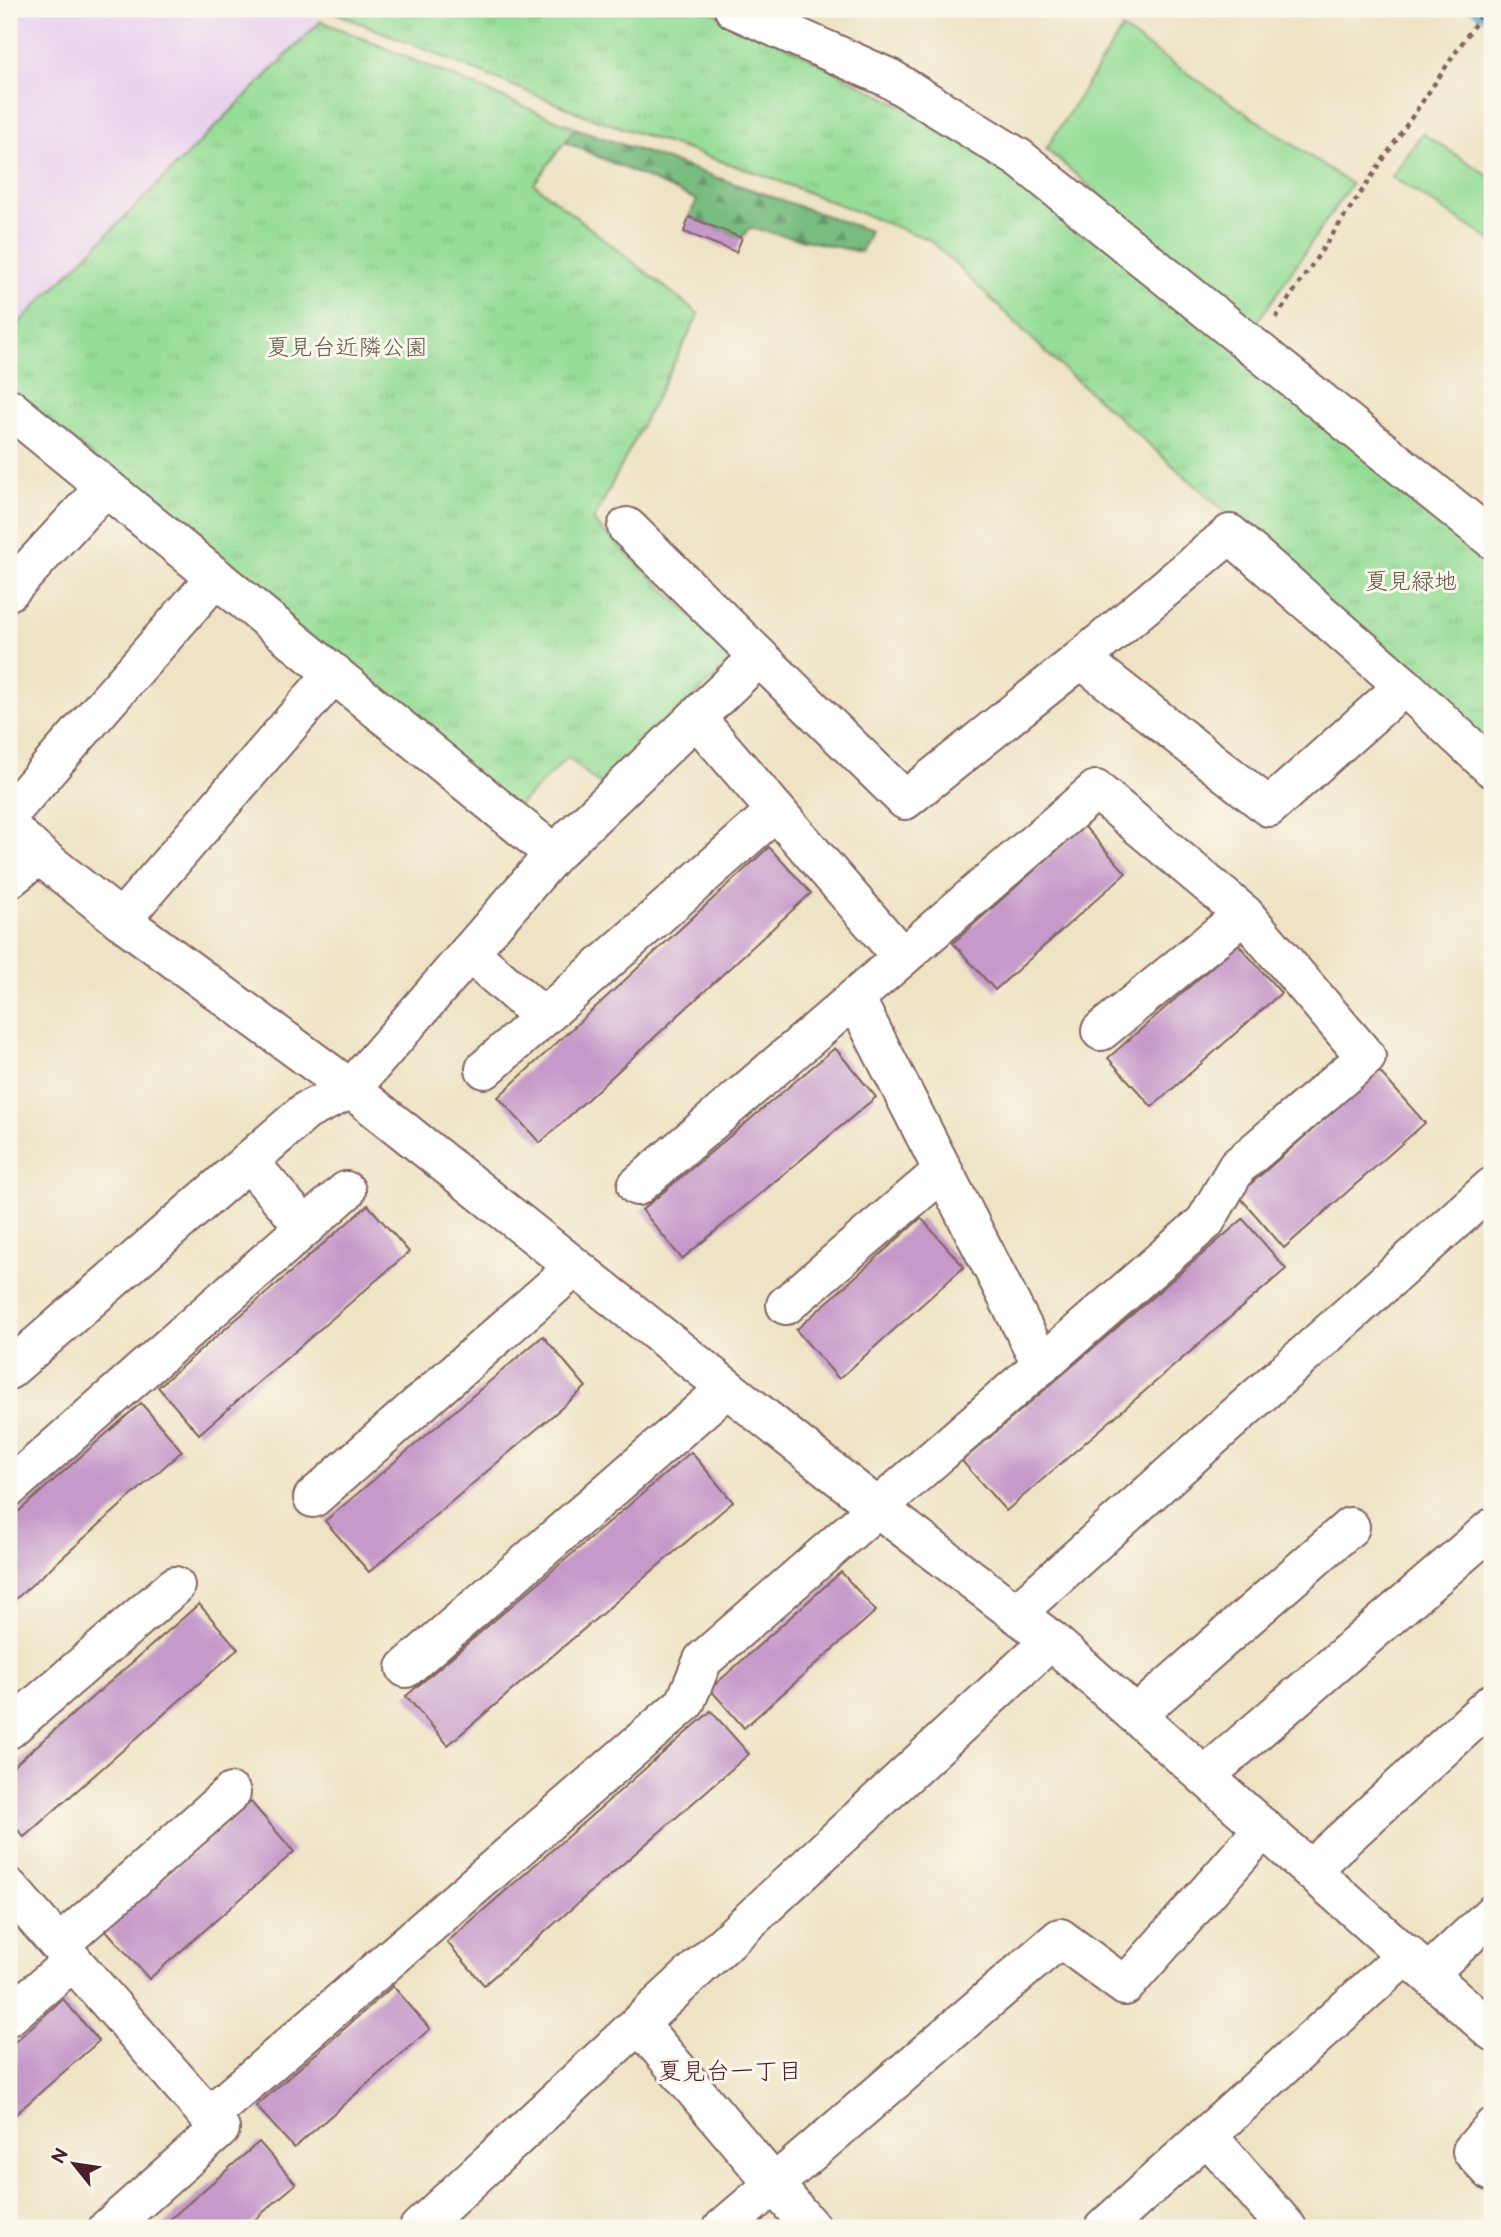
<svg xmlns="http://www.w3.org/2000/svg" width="1501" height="2237" font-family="'Balsamiq Sans','Klee One',sans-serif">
	<defs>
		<pattern id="forest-firs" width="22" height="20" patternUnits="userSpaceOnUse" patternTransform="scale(1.75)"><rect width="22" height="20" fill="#78bc80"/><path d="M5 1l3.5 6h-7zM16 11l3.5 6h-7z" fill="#649869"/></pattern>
		<pattern id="park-tufts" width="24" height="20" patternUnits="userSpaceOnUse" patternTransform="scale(1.75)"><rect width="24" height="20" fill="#96dd97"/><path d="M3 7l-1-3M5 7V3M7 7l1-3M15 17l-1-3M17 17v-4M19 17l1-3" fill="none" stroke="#83bd82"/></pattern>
	</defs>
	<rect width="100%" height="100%" fill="#fbf7ec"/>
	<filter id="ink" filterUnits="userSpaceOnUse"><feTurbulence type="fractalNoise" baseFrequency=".0143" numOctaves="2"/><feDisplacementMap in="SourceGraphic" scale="14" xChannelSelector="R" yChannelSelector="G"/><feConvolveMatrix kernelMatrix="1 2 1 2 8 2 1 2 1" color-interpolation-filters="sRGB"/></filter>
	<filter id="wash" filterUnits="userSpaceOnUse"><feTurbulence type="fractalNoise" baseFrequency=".00686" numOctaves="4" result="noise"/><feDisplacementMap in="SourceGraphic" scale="28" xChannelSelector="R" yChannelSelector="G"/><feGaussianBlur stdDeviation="1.57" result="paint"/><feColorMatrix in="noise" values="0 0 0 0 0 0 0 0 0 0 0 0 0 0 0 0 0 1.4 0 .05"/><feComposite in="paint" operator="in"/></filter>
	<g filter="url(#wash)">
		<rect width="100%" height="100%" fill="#eee3c4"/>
		<path fill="#e8d2ee" d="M9 9H303L321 21 9 333Z"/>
		<g fill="#96dd97" stroke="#707e61" stroke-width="2">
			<path d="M1122 29 1351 184 1254 327 1046 149Z"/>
			<path d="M1422 133 1492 178V241L1392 177Z"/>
		</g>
		<path fill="url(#forest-firs)" stroke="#616e56" stroke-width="2" d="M575 128 870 231 861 252 749 228 742 238 689 217 697 200 565 142Z"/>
		<g fill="url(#park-tufts)" stroke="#707e61" stroke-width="2">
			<path d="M326 9H703L741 22 1011 163 1250 355 1492 559V748L1056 362 930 240 768 177 587 116Z"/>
			<path d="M321 21 575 128 534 184 699 314 593 521 735 657 602 787 568 757 512 812 9 386V333Z"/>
		</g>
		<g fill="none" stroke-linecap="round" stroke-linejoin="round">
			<path stroke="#54a2ce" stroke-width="10" d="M1475 9 1492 20"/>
		</g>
		<g id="blocks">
			<g fill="#c599c9">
				<path d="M689 217 742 238 736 252 684 232Z"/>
				<path d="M1084 826 1126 873 995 990 953 943Z"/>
				<path d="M769 847 811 893 540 1143 498 1097Z"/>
				<path d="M1238 944 1281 993 1152 1107 1108 1058Z"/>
				<path d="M835 1048 876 1097 682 1259 642 1210Z"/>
				<path d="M1379 1071 1425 1123 1284 1248 1238 1195Z"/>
				<path d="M368 1205 409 1252 199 1434 158 1387Z"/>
				<path d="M921 1218 964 1267 839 1379 796 1330Z"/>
				<path d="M1243 1219 1286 1269 1006 1511 962 1461Z"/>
				<path d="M543 1336 586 1387 369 1572 325 1521Z"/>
				<path d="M141 1403 182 1451 9 1605V1520Z"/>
				<path d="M691 1452 733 1502 448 1745 406 1696Z"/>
				<path d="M841 1572 876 1611 744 1728 710 1689Z"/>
				<path d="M199 1604 238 1649 24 1837 9 1820V1770Z"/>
				<path d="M711 1711 749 1754 484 1985 447 1942Z"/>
				<path d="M251 1802 294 1852 149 1979 105 1929Z"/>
				<path d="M393 1986 430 2029 294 2148 256 2106Z"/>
				<path d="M63 1999 99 2041 9 2120V2047Z"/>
				<path d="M259 2142 296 2184 245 2228H160Z"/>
			</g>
		</g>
	</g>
	<g filter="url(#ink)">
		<use href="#blocks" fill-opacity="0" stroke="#836461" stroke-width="2"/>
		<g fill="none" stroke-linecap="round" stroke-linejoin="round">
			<defs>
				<g id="minor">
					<path d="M734 9 889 78 1019 158 1492 539"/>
					<path d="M9 408 554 854"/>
					<path d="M627 527 905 800 1081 659 1230 534 1404 686 1492 768"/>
					<path d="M9 591 105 487"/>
					<path d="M1081 659 1269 807 1404 686"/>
					<path d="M696 718 902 957"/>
					<path d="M9 814 216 577"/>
					<path d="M9 827 39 855 121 920 351 1089 878 1508 1051 1640 1492 2031"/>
					<path d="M9 879 39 855"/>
					<path d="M121 920 334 673"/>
					<path d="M469 952 543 1017"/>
					<path d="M855 998 1042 1365"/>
					<path d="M1101 1031 1244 914"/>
					<path d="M485 1069 776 811"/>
					<path d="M249 1162 305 1227"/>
					<path d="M786 1305 943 1171"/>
					<path d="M9 1370 306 1111 351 1089 554 854 758 658"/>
					<path d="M9 1488 346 1191"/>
					<path d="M313 1498 575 1267"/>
					<path d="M1016 1613 1492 1187"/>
					<path d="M406 1668 727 1388"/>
					<path d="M1136 1715 1350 1527"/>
					<path d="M9 1729 175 1586"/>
					<path d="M1205 1776 1492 1528"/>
					<path d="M1311 1869 1492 1703"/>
					<path d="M9 1888 220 2129 108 2228"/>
					<path d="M59 1945 231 1793"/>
					<path d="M1429 1973 1492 1914"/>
					<path d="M9 2016 73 1961"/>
					<path d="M639 2024 811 2228"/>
					<path d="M209 2116 685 1703 703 1660 1205 1222 1237 1167 1366 1057 1244 914 1096 790 637 1186"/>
					<path d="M1492 2128 1472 2151 1492 2172"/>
					<path d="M1207 2135 1287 2228"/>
					<path d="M419 2228 1051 1640"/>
					<path d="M723 2228 1060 1938 1125 1986 1264 1828"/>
					<path d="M1104 2228 1407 1954"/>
				</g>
			</defs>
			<use href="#minor" stroke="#836461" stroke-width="42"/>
			<path stroke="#836461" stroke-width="4.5" stroke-dasharray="5 5" stroke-linecap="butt" d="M1276 318 1485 9"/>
			<use href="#minor" stroke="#fff" stroke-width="38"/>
		</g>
	</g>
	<g text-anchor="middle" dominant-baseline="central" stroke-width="6" stroke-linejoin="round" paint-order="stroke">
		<g font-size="23" fill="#61584b" stroke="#fbf7ec">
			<text x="347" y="348">夏見台近隣公園</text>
			<text x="1411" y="582">夏見緑地</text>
		</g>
		<g font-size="24" fill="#4a1f2b" stroke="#fbf7ec">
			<text x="730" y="2071">夏見台一丁目</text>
		</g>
	</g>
	<rect width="1501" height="2237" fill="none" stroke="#fbf7ec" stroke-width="35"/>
	<g transform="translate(74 2164) rotate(300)" stroke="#fbf7ec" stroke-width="5" paint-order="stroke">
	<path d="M0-5L12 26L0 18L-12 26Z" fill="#4a1f2b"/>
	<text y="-10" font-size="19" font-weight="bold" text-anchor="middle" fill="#4a1f2b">N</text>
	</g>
</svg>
